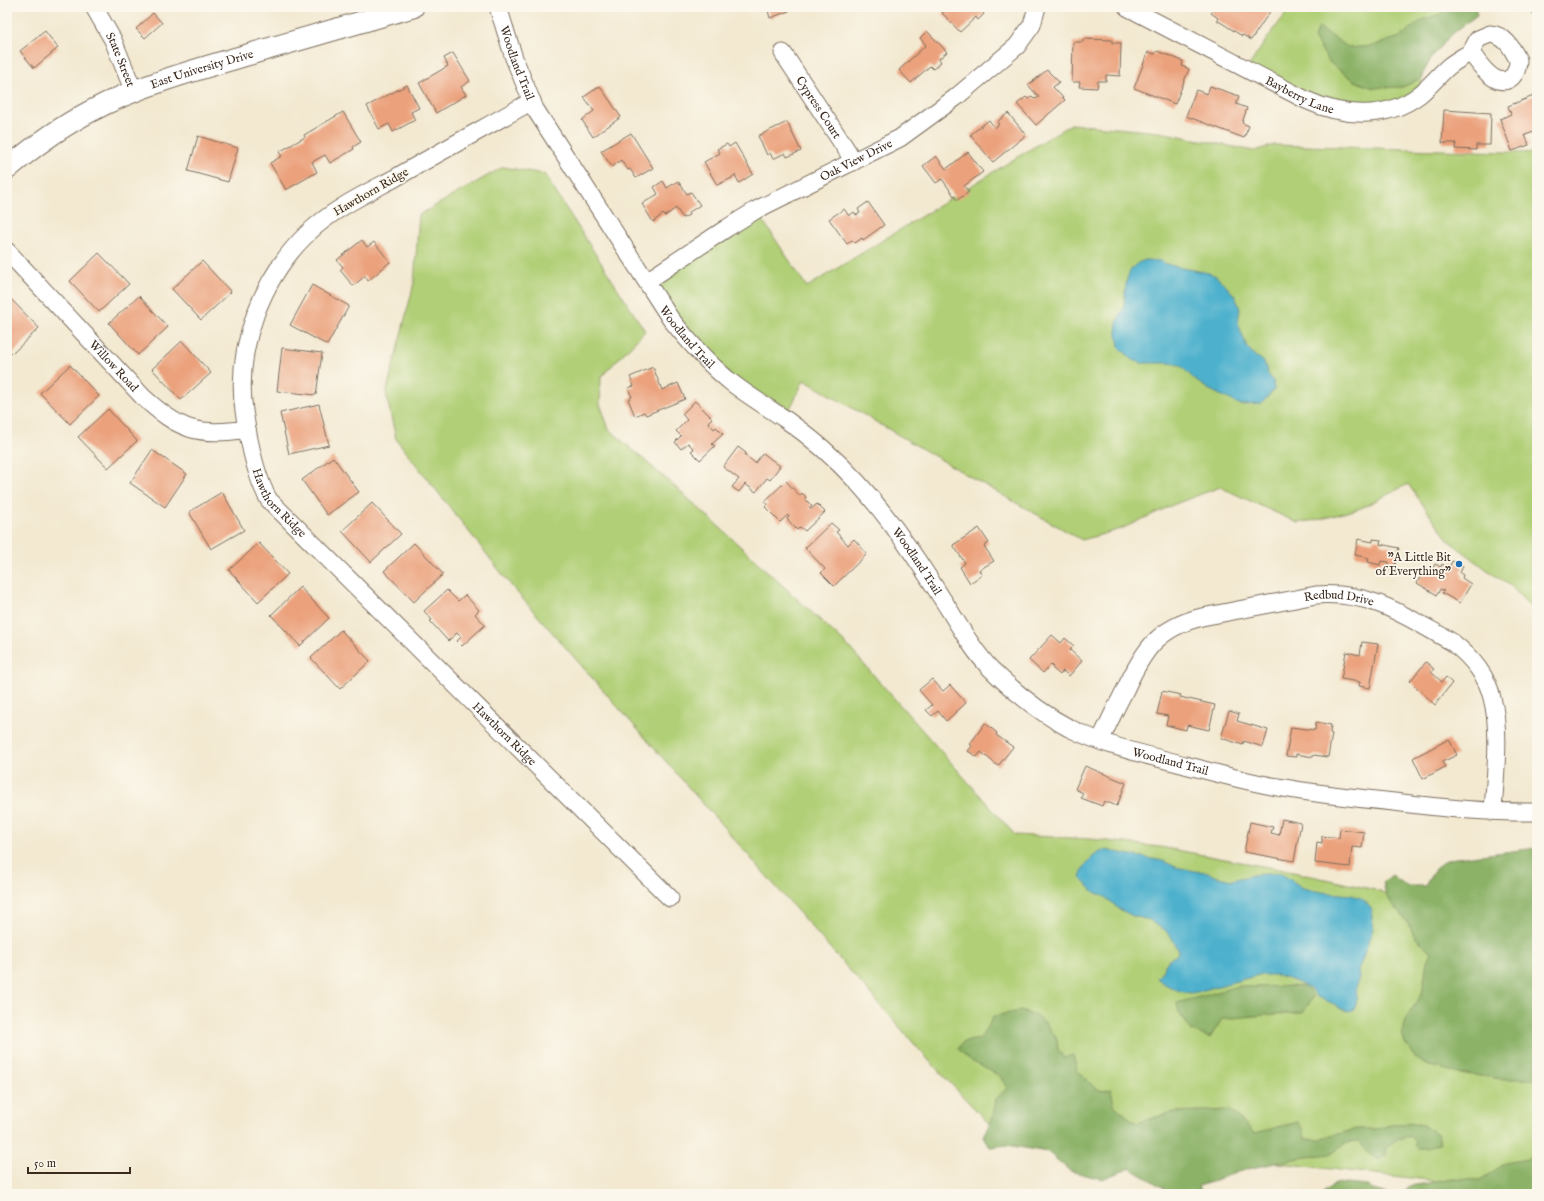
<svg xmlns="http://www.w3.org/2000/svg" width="1544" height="1201" font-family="'IM FELL English',serif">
	<rect width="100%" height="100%" fill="#fbf7ec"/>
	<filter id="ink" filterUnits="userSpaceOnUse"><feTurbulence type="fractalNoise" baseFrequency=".025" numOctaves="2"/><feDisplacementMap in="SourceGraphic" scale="8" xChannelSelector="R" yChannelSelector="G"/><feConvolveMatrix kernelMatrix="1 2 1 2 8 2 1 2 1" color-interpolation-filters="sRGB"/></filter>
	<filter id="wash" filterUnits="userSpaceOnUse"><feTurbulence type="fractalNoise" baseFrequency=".012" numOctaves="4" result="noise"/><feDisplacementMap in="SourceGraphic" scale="16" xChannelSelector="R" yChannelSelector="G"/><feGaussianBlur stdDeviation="0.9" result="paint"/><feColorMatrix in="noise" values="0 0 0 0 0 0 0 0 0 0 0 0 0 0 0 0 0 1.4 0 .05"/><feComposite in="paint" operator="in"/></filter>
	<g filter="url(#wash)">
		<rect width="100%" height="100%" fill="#f3e9d1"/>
		<g fill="#b0cf76" stroke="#767c4a">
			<path d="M1291 7H1454L1425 52 1420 94 1358 114 1247 69 1266 40Z"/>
			<path d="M1071 124 1160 132 1254 151 1274 145 1537 153V614L1512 587 1490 572 1449 541 1408 484 1361 508 1322 519 1298 523 1220 487 1175 504 1121 529 1082 540 974 479 804 380 785 419 747 395 647 281 756 210 807 287Z"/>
			<path d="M503 167 544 174 645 331 601 377 600 404 609 429 690 500 846 644 1015 835 1090 839 1160 847 1284 870 1380 891 1443 927 1537 949V1194H1476L1428 1180 996 1131 932 1064 514 589 396 439 386 394 414 283 419 215Z"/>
		</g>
		<g fill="#8cb267" stroke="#646e42">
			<path d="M1448 7H1475L1477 15 1452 34 1432 57 1420 79 1403 87 1373 88 1355 81 1330 63 1314 38 1319 27 1349 48 1372 46 1400 37 1422 20 1441 14Z"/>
			<path d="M1537 848V1079H1501L1459 1073 1426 1065 1416 1058 1405 1043 1402 1033 1405 1020 1422 994 1427 961 1431 952 1414 936 1409 924 1386 896 1383 882 1392 875 1407 886H1425L1435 869 1448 859Z"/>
			<path d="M1239 986 1253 987 1305 986 1313 997 1303 1013 1276 1014 1222 1019 1210 1038 1192 1031 1179 1013 1177 1003Z"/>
			<path d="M1020 1011 1034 1015 1046 1024 1057 1039 1058 1050 1064 1058 1073 1055 1077 1070 1094 1087 1102 1091 1111 1089 1114 1105 1128 1117 1137 1123 1173 1112 1230 1110 1255 1133 1298 1122 1304 1130 1305 1139H1321L1356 1129H1377L1395 1124 1419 1123 1438 1135 1440 1144 1427 1148H1418L1415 1145 1416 1142 1410 1136 1397 1139 1386 1148V1155L1380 1160 1372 1156 1358 1142 1345 1143 1330 1154 1300 1158 1237 1171 1215 1181 1198 1186 1202 1194H1166L1162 1187 1130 1168 1102 1179 1070 1171 1048 1152 1007 1145 990 1147 983 1136 993 1117 996 1099 1007 1088 1000 1076 970 1060 958 1049 963 1042 980 1039 994 1016Z"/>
			<path d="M1537 1157V1194H1399L1410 1186 1453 1179 1480 1180 1506 1163Z"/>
			<path d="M1335 1183 1368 1186 1374 1190 1388 1194H1322Z"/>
		</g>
		<g fill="#4eb1cd" stroke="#446e76">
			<path d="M1146 260 1161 261 1163 263 1177 267 1209 273 1216 276 1226 286 1235 296 1240 309 1238 323 1247 347 1256 357 1259 358 1264 362 1268 374 1273 381 1274 390 1261 404 1241 405 1208 389 1195 380 1180 365 1169 363H1141L1133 360 1119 347C1118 339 1115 329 1118 320 1120 315 1123 311 1124 306 1126 287 1124 265 1146 260Z"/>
			<path d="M1105 850 1163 861 1176 867 1194 871 1208 872 1214 876 1232 880 1253 875 1280 873 1303 888 1321 892 1350 895 1361 898 1371 907 1373 929 1358 971 1359 978 1357 983 1356 1005 1354 1009 1350 1011 1341 1009 1332 1003 1317 997 1310 989 1299 983 1283 977 1275 975H1259L1193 993C1180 993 1166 986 1157 978 1166 969 1163 961 1177 955L1178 950 1172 938 1165 930 1153 923 1150 920 1133 916 1119 909 1104 896 1094 892 1080 877C1083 865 1093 854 1105 850Z"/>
		</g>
		<g id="blocks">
			<g fill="#eba17b">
				<path d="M767 7H788L789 11 770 18Z"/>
				<path d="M949 7H986L982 11 984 14 978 20 976 17 960 32 942 13Z"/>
				<path d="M1215 7H1273L1251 40 1243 35 1242 36 1217 20 1218 18 1211 13Z"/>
				<path d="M1531 7H1537V18L1531 11 1533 9Z"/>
				<path d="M153 13 162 23 145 38 136 29Z"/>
				<path d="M45 31 58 48 34 68 20 51Z"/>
				<path d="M927 31 947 52 939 59 941 62 933 69 930 66 911 83 899 70 926 45 920 38Z"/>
				<path d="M1083 39 1112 40V43H1121L1120 76 1106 75V81H1098L1097 88 1079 87 1080 82H1072L1073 42H1083Z"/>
				<path d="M1157 51 1183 61 1182 66 1189 69 1175 104 1134 88 1148 52 1155 54Z"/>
				<path d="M453 53 470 81 461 87 466 95 436 113 419 83 448 66 444 58Z"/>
				<path d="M1047 70 1059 82 1053 87 1065 100 1036 125 1017 104 1026 97 1028 99 1032 96 1035 99 1039 97 1028 85Z"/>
				<path d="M407 85 419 108 411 112 415 120 393 132 389 124 379 129 367 106Z"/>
				<path d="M600 86 621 117 593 137 582 120 594 111 584 97Z"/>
				<path d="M1210 86 1239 96 1236 104 1247 108 1242 123 1249 126 1244 138 1186 116 1196 90 1207 94Z"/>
				<path d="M1536 95 1537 131 1525 135 1529 145 1512 151 1500 119 1511 114 1508 106Z"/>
				<path d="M1444 110 1491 113 1490 145H1476V150L1455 149 1456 143H1442Z"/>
				<path d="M343 112 361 142 353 147 354 149 330 163 325 155 312 162 317 172 286 190 270 163 282 156 279 152 305 137 304 135Z"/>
				<path d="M1008 113 1026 135 993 162 970 135 989 120 995 128 999 124 997 122Z"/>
				<path d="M787 122 801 151 787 157 785 153 773 159 770 153 767 155 758 136Z"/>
				<path d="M631 133 653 168 636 178 630 169 628 170 621 160 612 167 601 151Z"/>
				<path d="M198 136 238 148 228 182 188 171Z"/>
				<path d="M735 143 753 174 739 183 735 175 732 177V178L717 185 704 162 720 153 717 149 727 144 729 147Z"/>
				<path d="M968 152 983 172 964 186 969 192 957 200 942 179 936 183 923 166 936 156 946 169Z"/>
				<path d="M663 181 667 188 678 181 687 194 691 192 700 205 688 213 689 215 683 218 676 208 665 216 663 214 653 222 642 204 658 194 654 187Z"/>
				<path d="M868 202 884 225 863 240 862 238 855 243 852 240 847 244 829 219 844 209 849 216 854 212 856 215 860 213 858 209Z"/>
				<path d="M362 240 367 247 374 242 390 262 368 281 365 276 353 286 340 270 343 267 337 260Z"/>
				<path d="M99 253 129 284 99 312 70 281Z"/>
				<path d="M202 261 231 292 201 320 172 289Z"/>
				<path d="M312 285 349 306 327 345 290 325Z"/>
				<path d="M7 295 39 328 12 354 7 349Z"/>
				<path d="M139 296 168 327 138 355 109 323Z"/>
				<path d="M182 341 211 373 181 400 152 369Z"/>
				<path d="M282 348 322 353 316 395 277 391Z"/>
				<path d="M70 365 99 396 70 424 40 393Z"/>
				<path d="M653 367 662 390 678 383 685 399 646 415 644 412 635 416 628 399 632 397 628 388 634 386 630 377Z"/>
				<path d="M695 401 712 418 708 422 714 429 716 427 723 434 712 444 715 446 700 460 691 451 694 449 688 443 681 449 675 442 681 436 676 431 687 420 682 414Z"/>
				<path d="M319 404 329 445 289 454 280 413Z"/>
				<path d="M108 409 137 441 108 468 78 437Z"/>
				<path d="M738 447 746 453 745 455 755 463 763 453 780 466 770 480 767 478 756 492 745 484 739 492 732 487 739 479 723 467Z"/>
				<path d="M152 450 187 474 165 507 130 483Z"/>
				<path d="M333 457 359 492 327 515 302 480Z"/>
				<path d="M786 481 800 496 802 493 806 497 805 499 812 506 809 508 811 509 817 504 825 512 805 531 800 527 797 530 787 519 789 517 788 515 780 522 765 507 768 504 765 501Z"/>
				<path d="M222 492 244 530 211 549 189 512Z"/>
				<path d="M372 503 401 534 371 562 342 531Z"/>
				<path d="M831 523 839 530 836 532 848 545 854 539 867 554 834 586 821 573 825 569 805 548Z"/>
				<path d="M979 528 989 543 984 546 994 561 979 570 982 575 970 583 960 567 965 563 953 545Z"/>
				<path d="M1358 539 1373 542V539L1381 540 1380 544 1399 548 1394 569 1388 568 1389 562 1381 561 1380 565 1368 562 1369 558 1355 555Z"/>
				<path d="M259 543 288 574 258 602 229 570Z"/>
				<path d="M414 543 443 574 414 602 384 571Z"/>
				<path d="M1452 561 1463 566 1460 573 1463 575 1462 578 1471 584 1460 603 1442 593 1444 591 1440 589 1437 595 1417 583 1425 568 1431 572 1435 564 1441 567 1442 564 1449 568Z"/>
				<path d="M300 587 329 618 300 646 271 615Z"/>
				<path d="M447 590 458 601 465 595 479 610 475 614 485 625 462 646 457 641 461 637 457 633 448 641 430 621 432 620 424 611Z"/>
				<path d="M341 630 370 661 340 689 311 658Z"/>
				<path d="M1052 635 1061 643 1065 638 1074 646 1070 650 1082 661 1069 676 1063 671 1060 675 1052 668 1053 666 1051 664 1043 673 1029 660Z"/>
				<path d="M1362 642 1378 644 1370 688 1359 686 1360 682 1341 679 1346 652 1360 655Z"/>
				<path d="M1426 662 1434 669 1431 672 1442 682 1446 677 1452 683 1435 705 1410 681Z"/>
				<path d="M932 679 943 691 950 685 966 703 946 721 938 711 932 716 926 710 932 705 919 690Z"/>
				<path d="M1162 691 1181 695 1180 697 1215 705 1209 730 1187 725 1186 730 1166 725 1168 716 1157 714Z"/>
				<path d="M1229 711 1239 714 1237 721 1268 730 1263 747 1244 741 1243 745 1221 738Z"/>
				<path d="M1316 722 1331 725 1330 733 1332 734 1328 757 1314 755 1313 757 1296 754V757L1286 756 1291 727 1315 730Z"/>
				<path d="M985 723 997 733 996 735 1013 747 998 766 981 752 977 757 968 751 972 746 970 744Z"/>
				<path d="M1449 739 1457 755 1442 762 1445 767 1423 779 1413 758Z"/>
				<path d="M1085 766 1126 783 1117 806 1104 801 1102 806 1081 798 1083 793 1075 789Z"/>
				<path d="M1282 819 1301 823 1294 861 1244 852 1250 822 1273 827 1271 833 1279 835Z"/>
				<path d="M1340 829 1364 832 1362 848 1352 847 1350 867 1315 863 1317 842 1322 843V836L1339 838Z"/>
			</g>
		</g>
	</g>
	<g filter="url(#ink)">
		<use href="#blocks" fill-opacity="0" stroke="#7b6d5d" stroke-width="1"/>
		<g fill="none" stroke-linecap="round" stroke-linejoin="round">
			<defs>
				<g id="minor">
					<path id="s1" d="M94 7 113 40 134 92"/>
					<path id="s2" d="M498 7 514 58 535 109 670 318C689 342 708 364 732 383 749 396 767 407 785 419 811 437 835 458 857 482 889 517 916 557 941 597 957 621 970 647 989 667 1013 691 1039 712 1069 728 1106 746 1146 755 1185 765 1216 773 1247 782 1278 787 1317 794 1355 798 1394 802 1441 808 1489 813 1537 812"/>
					<path id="s3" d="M1127 7 1306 100C1343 117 1386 120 1419 95 1429 87 1438 76 1448 67 1455 61 1463 57 1471 52"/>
					<path d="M1490 34C1505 35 1512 48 1518 60 1518 67 1517 72 1512 77 1497 91 1478 63 1471 52L1478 39Z"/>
					<path id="s4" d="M783 53 848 152 853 162"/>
					<path id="s5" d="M532 101C486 127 440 152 395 178 365 194 333 209 308 233 262 277 235 347 244 411 248 437 256 478 269 500L670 898"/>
					<path id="s6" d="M7 251 143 397C179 430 198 437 247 429"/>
					<path id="s7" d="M647 281 727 228 756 210 900 138 955 98 1017 46 1032 25 1037 7"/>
					<path id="s8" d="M1100 741C1108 724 1116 707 1125 690 1143 651 1157 628 1202 617L1316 595C1372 591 1405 616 1452 642 1470 656 1487 675 1492 698 1501 730 1495 778 1493 811"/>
				</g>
				<g id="major">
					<path id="s9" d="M7 169C33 147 60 127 91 111 140 85 195 70 247 55 303 39 358 23 413 7"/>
				</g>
			</defs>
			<use href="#minor" stroke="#7b6d5d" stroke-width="19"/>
			<use href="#major" stroke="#7b6d5d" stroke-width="23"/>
			<use href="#minor" stroke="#fff" stroke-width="17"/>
			<use href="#major" stroke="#fff" stroke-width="21"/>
		</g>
	</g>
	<circle fill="#1f6fb2" stroke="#fbf7ec" stroke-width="1.5" cx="1459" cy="564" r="4"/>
	<g text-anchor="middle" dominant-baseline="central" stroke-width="3.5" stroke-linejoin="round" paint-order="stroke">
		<g font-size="12" fill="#3b2a1e" stroke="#fbf7ec">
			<text stroke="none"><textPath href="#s1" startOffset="59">State Street</textPath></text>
			<text stroke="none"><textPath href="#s2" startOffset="59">Woodland Trail</textPath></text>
			<text stroke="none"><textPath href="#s9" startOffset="221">East University Drive</textPath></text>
			<text stroke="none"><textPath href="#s3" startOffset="194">Bayberry Lane</textPath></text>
			<text stroke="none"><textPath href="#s4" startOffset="65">Cypress Court</textPath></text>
			<text stroke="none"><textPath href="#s7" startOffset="242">Oak View Drive</textPath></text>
			<text transform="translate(371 192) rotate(-30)">Hawthorn Ridge</text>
			<text stroke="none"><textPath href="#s2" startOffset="383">Woodland Trail</textPath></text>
			<text stroke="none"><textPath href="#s6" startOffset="157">Willow Road</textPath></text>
			<text stroke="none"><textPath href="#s5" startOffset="557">Hawthorn Ridge</textPath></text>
			<text stroke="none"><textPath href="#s2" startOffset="707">Woodland Trail</textPath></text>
			<text stroke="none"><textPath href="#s8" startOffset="307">Redbud Drive</textPath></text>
			<text stroke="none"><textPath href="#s5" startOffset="881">Hawthorn Ridge</textPath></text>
			<text stroke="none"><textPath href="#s2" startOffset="1043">Woodland Trail</textPath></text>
		</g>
		<g font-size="12" fill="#3b2a1e" stroke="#fbf7ec" text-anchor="end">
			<text x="1451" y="557">"A Little Bit<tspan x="1451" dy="14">of Everything"</tspan></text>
		</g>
	</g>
	<rect width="1544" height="1201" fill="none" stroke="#fbf7ec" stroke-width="24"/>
	<path d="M28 1167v6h102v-6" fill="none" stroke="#3b2a1e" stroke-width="2"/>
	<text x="34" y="1167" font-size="12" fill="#3b2a1e" stroke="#fbf7ec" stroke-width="3" paint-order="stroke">50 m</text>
</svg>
